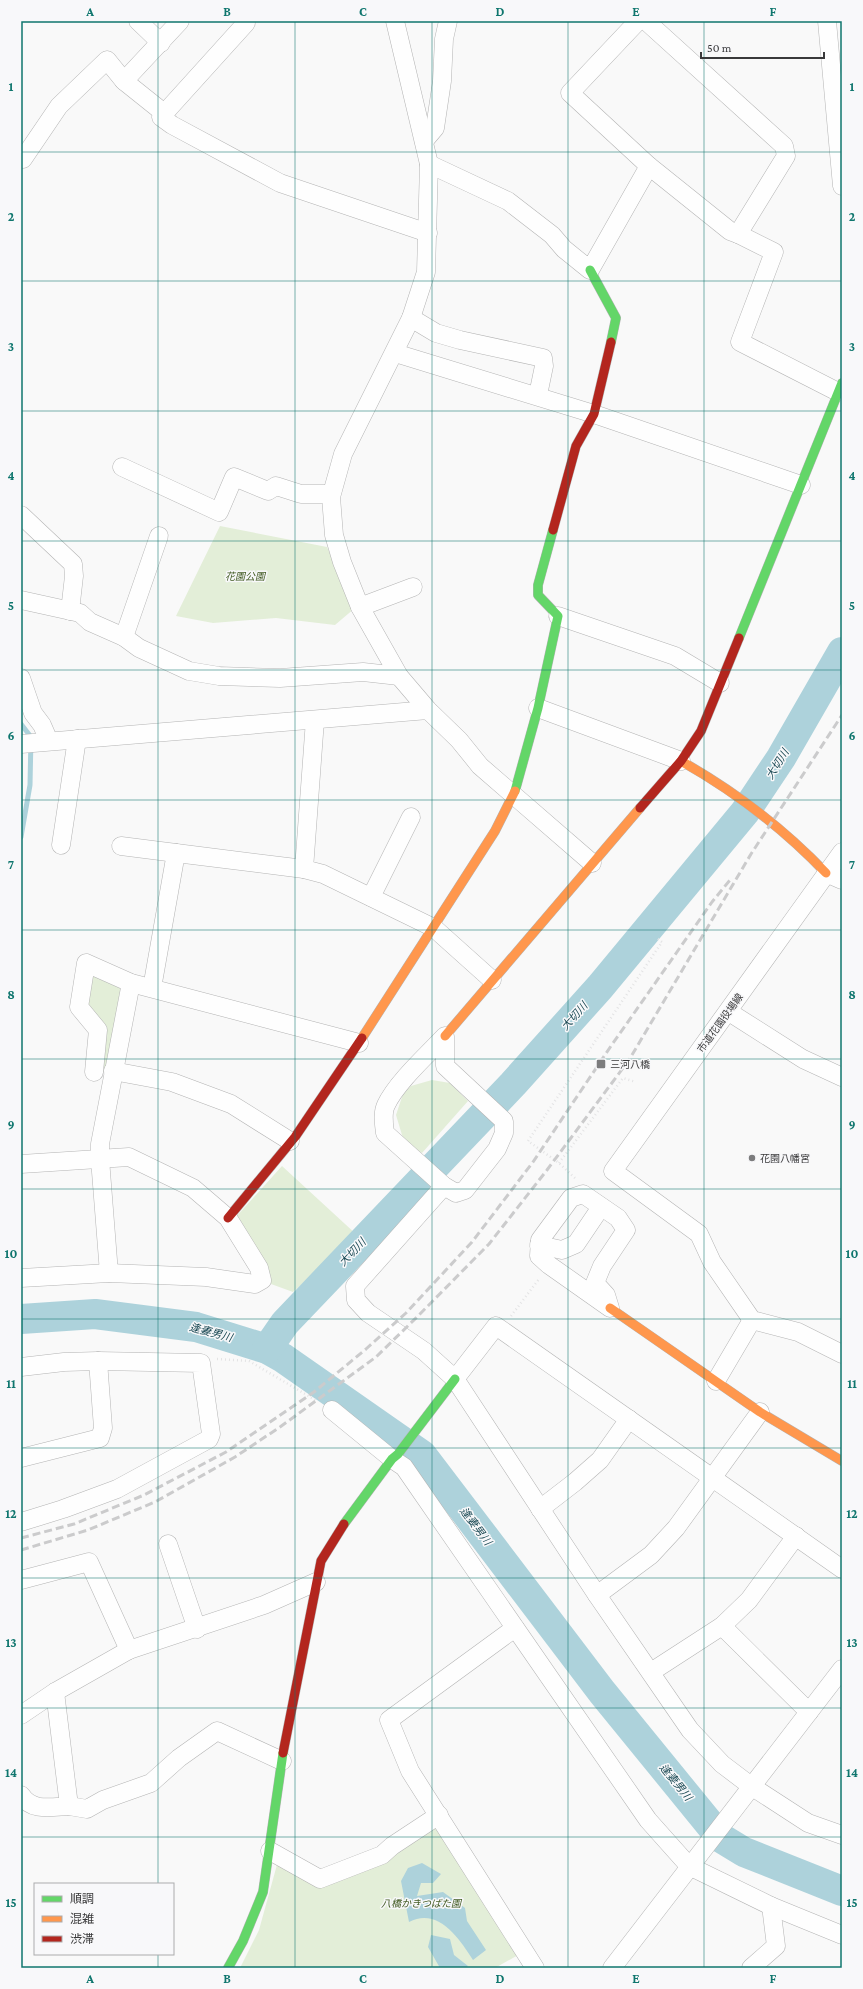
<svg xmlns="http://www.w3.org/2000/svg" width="863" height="1989" font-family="'Crimson Pro','Noto Sans JP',serif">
	<rect width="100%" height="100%" fill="#f9f9f9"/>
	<g fill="#e3eed8">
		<path d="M220 526 327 547 355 608 335 625 276 618 213 623 176 616Z"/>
		<path d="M89 968 126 985 108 1073 98 1070 83 1007Z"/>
		<path d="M432 1080 450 1083 468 1101 422 1153 407 1143 402 1135 396 1115 403 1094 411 1086Z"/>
		<path d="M282 1166 357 1235 293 1292 271 1284 268 1267 235 1218Z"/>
		<path d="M429 1828 441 1830 520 1954 495 1968H240L259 1930 278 1861 317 1885Z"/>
	</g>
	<g fill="#add2db">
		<path d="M422 1863 441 1874 433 1883H421L417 1896 443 1892 465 1908 467 1921 486 1950 473 1960C459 1938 438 1907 409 1922L401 1881 408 1868Z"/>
		<path d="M431 1935 450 1939 454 1955 468 1966 466 1968H440L428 1947Z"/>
	</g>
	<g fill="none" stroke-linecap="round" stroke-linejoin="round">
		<path stroke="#add2db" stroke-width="5" d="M21 724 31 737 30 785 21 837"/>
		<g stroke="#add2db" stroke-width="30">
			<path d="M21 1319 95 1314 196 1327 267 1349 283 1358 422 1455 602 1692 721 1838 744 1852 842 1891"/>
			<path d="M267 1349 285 1323 513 1084 600 987 745 812 781 758 842 652"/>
		</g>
		<defs>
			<g id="street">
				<path d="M138 21 161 43"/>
				<path d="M395 21 429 164 426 272 411 318 343 454 331 497 334 535 342 562 360 607 399 676 428 710 459 740 480 766 592 863"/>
				<path d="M638 21 570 93 649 166"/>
				<path d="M827 21 842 186"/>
				<path d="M246 23 161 117 172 125 280 183 428 233"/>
				<path d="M164 113 124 81 180 21"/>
				<path d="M424 141 435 128 442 81 444 39 448 21"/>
				<path d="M21 155 23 159 59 106 107 60 124 81"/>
				<path d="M429 164 508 201 552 235 564 249 590 270 649 166 730 231 738 234 786 156 784 146 646 21"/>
				<path d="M738 234 774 252 740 342 838 392"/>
				<path d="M411 318 436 333 460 340 543 358 544 366 538 395"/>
				<path d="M395 353 594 414 801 485"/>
				<path d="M122 467 219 512 234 477 268 491 276 486 301 494H331"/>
				<path d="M21 515 73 564 74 576 70 611"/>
				<path d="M21 600 80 613 90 622 124 637 139 648 189 671 219 676 280 678 363 672 399 676"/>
				<path d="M360 607 413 587"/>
				<path d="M558 616 675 656 720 683"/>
				<path d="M124 637 159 536"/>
				<path d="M21 678 33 713 42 725 49 741"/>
				<path d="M538 708 681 761"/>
				<path d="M315 720 304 869 323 874 434 928 492 980"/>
				<path d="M21 744 428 710"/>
				<path d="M61 845 77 739"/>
				<path d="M121 846 176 853"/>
				<path d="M842 852 613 1171 699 1234 712 1262 752 1320 798 1332 842 1354"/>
				<path d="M826 873 842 880"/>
				<path d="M371 897 411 817"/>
				<path d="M152 988 176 853 304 869"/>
				<path d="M729 1012 803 1059 842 1077"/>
				<path d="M445 1036V1066L504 1121V1133L497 1149 465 1190 456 1193 444 1186 385 1133C384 1124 382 1113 386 1105 396 1083 428 1054 445 1036Z"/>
				<path d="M113 1071 172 1082 231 1104 290 1141"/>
				<path d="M94 1072 98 1030 79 1007 86 963 131 983 359 1043"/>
				<path d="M21 1164 129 1157 193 1188 228 1218 259 1268 262 1280 255 1284 206 1277 109 1273 21 1278"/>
				<path d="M444 1186 355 1286 356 1300 368 1313 424 1351 455 1379 597 1595 690 1730 722 1764 751 1786 808 1823 842 1835"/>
				<path d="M583 1194 618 1218 626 1230 602 1266 595 1283 606 1295 610 1308 549 1265 539 1256 540 1240 571 1198Z"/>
				<path d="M539 1245 562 1250 576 1244 601 1207"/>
				<path d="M109 1273 100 1159V1144L131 983"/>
				<path d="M21 1367 64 1362 98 1361 201 1363 211 1434 209 1439 117 1489 63 1509 21 1522"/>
				<path d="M455 1379 496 1326 842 1569"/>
				<path d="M716 1381 752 1320"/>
				<path d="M332 1410 392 1459 404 1467 648 1820 689 1866 771 1906 842 1935"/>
				<path d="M21 1458 100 1438 103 1428 98 1361"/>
				<path d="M540 1509 575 1482 600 1460 629 1419"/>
				<path d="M168 1544 197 1629"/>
				<path d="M21 1580 89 1562 129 1650"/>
				<path d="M597 1595 651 1555 676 1528 760 1412"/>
				<path d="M722 1626 809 1712"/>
				<path d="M515 1628 389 1720 410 1771 535 1968"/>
				<path d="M651 1672 722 1626 749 1600 796 1536"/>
				<path d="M21 1715 55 1692 129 1650 264 1605 316 1582"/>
				<path d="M21 1795C32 1812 51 1807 69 1806L55 1692"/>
				<path d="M69 1806 87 1809 103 1800 151 1783 179 1758 217 1731 282 1761"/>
				<path d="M270 1851 320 1879 382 1855 392 1846 439 1815"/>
				<path d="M612 1968 842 1669"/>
				<path d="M751 1968 776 1946 771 1906"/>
			</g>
			<g id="fast">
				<path d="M590 270 616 318 611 342"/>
				<path d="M739 638 842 383"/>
				<path d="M515 791 538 708 558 616 538 595V585L553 530"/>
				<path d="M344 1524 392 1459 398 1454 455 1379"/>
				<path d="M228 1968 243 1941 263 1892 283 1753"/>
			</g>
			<g id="slow">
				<path d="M681 761C736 792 783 828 826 873"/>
				<path d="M445 1036 640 808"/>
				<path d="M362 1038 495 831 515 791"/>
				<path d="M610 1308 760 1412 842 1461"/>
			</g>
			<g id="jam">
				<path d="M553 530 576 446 594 414 611 342"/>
				<path d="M640 808 681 761 701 731 739 638"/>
				<path d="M228 1218 295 1137 362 1038"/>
				<path d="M283 1753 321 1561 344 1524"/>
			</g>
		</defs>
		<use href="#street" stroke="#b4b4b4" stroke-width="19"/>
		<use href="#fast" stroke="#b4b4b4" stroke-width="10"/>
		<use href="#slow" stroke="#b4b4b4" stroke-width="10"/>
		<use href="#jam" stroke="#b4b4b4" stroke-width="10"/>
		<g stroke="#e3e3e4" stroke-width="2.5" stroke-dasharray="1 3" stroke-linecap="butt">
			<path d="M559 1163 623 1078 636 1082"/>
			<path d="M575 1178 559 1163 528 1141 662 942 657 938"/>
			<path d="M511 1316 539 1279"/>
			<path d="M217 1359 249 1361 317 1401"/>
		</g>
		<use href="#street" stroke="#fefefe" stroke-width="18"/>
		<use href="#fast" stroke="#63d668" stroke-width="9"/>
		<use href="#slow" stroke="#ff974d" stroke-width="9"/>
		<use href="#jam" stroke="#b3261e" stroke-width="9"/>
		<g stroke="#cbcbcc" stroke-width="3" stroke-dasharray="8 4" stroke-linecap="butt">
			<path d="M21 1538 74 1524 144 1495 226 1452 314 1392 366 1349 406 1313 472 1242 533 1162 611 1046 712 902 730 880"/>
			<path d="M21 1550 88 1530 155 1502 235 1457 280 1427 376 1357 418 1316 489 1244 547 1170 629 1060 751 854 842 715"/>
		</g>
	</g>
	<path fill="none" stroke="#0f766e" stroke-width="1" stroke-opacity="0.55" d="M158 21V1884M295 21V1968M432 21V1968M568 21V1968M704 21V1968M21 152H842M21 281H842M21 411H842M21 541H842M21 670H842M21 800H842M21 930H842M21 1059H842M21 1189H842M21 1319H842M21 1448H842M21 1578H842M21 1708H842M21 1837H842M158 1954V1968"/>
	<g fill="#7c7c7d" stroke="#f8f8fa" stroke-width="1.5">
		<rect x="596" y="1059" width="10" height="10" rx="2"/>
		<circle cx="752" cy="1158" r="4"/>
	</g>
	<g text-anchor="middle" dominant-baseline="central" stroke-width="3" stroke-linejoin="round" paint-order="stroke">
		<g font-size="10" font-style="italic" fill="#435c24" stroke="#f8f8fa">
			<text x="245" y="576">花園公園</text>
			<text x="421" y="1903">八橋かきつばた園</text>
		</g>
		<g font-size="10" fill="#39393a" stroke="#f8f8fa">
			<text transform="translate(720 1023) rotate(-54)">市道花園役場線</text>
		</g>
		<g font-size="10" fill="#39393a" stroke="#f8f8fa" text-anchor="start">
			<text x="610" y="1064">三河八橋</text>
			<text x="760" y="1158">花園八幡宮</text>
		</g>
		<g font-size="11" font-style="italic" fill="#1d4b56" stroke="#f8f8fa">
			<text transform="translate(777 764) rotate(-58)">大切川</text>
			<text transform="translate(574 1016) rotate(-48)">大切川</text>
			<text transform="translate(352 1252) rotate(-46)">大切川</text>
			<text transform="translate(211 1332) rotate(15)">逢妻男川</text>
			<text transform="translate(476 1526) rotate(53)">逢妻男川</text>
			<text transform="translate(676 1782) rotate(51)">逢妻男川</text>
		</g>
	</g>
	<rect width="863" height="1989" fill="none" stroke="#f8f8fa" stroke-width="44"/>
	<rect x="34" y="1883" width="140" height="72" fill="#f8f8fa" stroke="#acacad"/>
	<rect x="42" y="1896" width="20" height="6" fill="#63d668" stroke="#acacad"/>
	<text x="70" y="1903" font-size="12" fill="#39393a">順調</text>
	<rect x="42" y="1916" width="20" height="6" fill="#ff974d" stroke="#acacad"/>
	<text x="70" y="1923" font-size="12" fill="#39393a">混雑</text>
	<rect x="42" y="1936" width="20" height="6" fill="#b3261e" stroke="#acacad"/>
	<text x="70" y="1943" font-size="12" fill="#39393a">渋滞</text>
	<path d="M701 52v6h123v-6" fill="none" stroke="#39393a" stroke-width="2"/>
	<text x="707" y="52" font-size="12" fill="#39393a" stroke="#f8f8fa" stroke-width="3" paint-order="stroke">50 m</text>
	<rect x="22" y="22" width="819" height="1945" fill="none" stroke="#0f766e" stroke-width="1.5"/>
	<g font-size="13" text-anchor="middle" font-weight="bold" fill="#0f766e">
		<text x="90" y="16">A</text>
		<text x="227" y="16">B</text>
		<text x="363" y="16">C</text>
		<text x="500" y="16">D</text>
		<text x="636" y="16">E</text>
		<text x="773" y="16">F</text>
		<text x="11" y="91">1</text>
		<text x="852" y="91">1</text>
		<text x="11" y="221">2</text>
		<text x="852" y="221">2</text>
		<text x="11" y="351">3</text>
		<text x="852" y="351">3</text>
		<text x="11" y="480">4</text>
		<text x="852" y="480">4</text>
		<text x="11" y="610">5</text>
		<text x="852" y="610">5</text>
		<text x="11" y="740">6</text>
		<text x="852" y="740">6</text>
		<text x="11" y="869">7</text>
		<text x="852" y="869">7</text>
		<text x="11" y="999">8</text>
		<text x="852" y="999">8</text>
		<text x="11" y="1129">9</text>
		<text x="852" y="1129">9</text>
		<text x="11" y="1258">10</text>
		<text x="852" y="1258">10</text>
		<text x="11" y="1388">11</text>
		<text x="852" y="1388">11</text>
		<text x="11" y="1518">12</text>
		<text x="852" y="1518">12</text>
		<text x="11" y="1647">13</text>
		<text x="852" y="1647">13</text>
		<text x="11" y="1777">14</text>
		<text x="852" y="1777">14</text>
		<text x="11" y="1907">15</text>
		<text x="852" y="1907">15</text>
		<text x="90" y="1983">A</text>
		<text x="227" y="1983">B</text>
		<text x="363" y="1983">C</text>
		<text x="500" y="1983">D</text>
		<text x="636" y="1983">E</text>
		<text x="773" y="1983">F</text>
	</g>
</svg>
